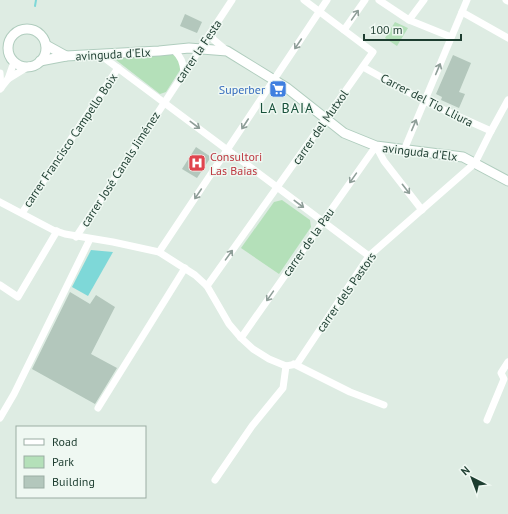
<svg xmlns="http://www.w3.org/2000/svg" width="508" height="514" font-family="'PT Sans',sans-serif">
	<rect width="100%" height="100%" fill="#deece3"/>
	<g fill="#b4e0b9">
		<path d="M395 22 408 28 397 46 385 38Z"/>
		<path d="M176 54 182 67 166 92 160 94 116 60 118 58Z"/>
		<path d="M282 200 310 220 311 227 279 274 241 248 274 202Z"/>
	</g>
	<path fill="#7ed8d8" d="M91 250 113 252 88 296 72 287Z"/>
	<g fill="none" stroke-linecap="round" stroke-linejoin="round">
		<path stroke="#7ed8d8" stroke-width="2" d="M35 6 36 0"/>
	</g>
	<g fill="#b3c7bc">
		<path d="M185 14 202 22 197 33 180 26Z"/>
		<path d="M453 55 471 63 459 92 465 94 459 108 441 100 442 97 436 94Z"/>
		<path d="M196 147 211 157 197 178 182 169Z"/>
		<path d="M70 292 90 304 96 295 115 307 91 354 117 368 95 404 32 369Z"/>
	</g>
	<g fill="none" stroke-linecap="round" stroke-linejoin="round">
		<defs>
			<g id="secondary">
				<circle cx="27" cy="48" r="19"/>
				<path d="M46 45 66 56"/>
				<path d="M40 61 66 56 159 51 189 48 227 51 287 88 344 133 376 146 463 157 508 181"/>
			</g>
		</defs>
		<use href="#secondary" stroke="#b0cdbe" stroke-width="11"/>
		<g stroke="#fff" stroke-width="7">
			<path d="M379 0 409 20 451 37"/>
			<path d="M506 0 508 1"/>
			<path d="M462 12 508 38"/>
			<path d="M409 20 424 0"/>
			<path d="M344 30 365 0"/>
			<path d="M210 34 214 40 227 51"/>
			<path d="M174 50C181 57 183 62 184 72"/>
			<path d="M99 54 369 256"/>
			<path d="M363 67 424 101 491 131"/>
			<path d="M0 73 1 88"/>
			<path d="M8 79 29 66"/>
			<path d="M0 89 8 79 14 62"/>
			<path d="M404 150 467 0"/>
			<path d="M0 202 53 230 65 234 113 242 159 252 195 275 207 286 229 324 241 338 253 349 269 359 286 366 297 364 369 256 475 163 491 131 508 100"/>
			<path d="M22 213 118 68"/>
			<path d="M76 237 232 0"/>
			<path d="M159 252 327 0"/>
			<path d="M0 285 18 297 57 231"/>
			<path d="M207 286 373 52 304 0"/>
			<path d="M241 338 376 146 384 161 422 210"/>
			<path d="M294 364 350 392 384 405"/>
			<path d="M98 408 185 268"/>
			<path d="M0 418 14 394 90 239"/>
			<path d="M487 420 504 379 501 373 508 362"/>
			<path d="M215 480 252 426 283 388 286 366"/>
		</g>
		<use href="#secondary" stroke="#fff" stroke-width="9"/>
	</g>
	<defs><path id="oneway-shaft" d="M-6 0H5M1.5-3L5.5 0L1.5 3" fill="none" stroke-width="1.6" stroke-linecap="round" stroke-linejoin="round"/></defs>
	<g stroke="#8e9e98">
		<use href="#oneway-shaft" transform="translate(355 15) rotate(-55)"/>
		<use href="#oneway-shaft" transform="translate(298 44) rotate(124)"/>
		<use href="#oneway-shaft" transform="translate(438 69) rotate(-67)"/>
		<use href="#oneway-shaft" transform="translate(245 124) rotate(123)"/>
		<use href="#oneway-shaft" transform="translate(195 125) rotate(37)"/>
		<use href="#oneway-shaft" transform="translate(414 125) rotate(-67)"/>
		<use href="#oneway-shaft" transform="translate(353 178) rotate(125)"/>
		<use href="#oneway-shaft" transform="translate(406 189) rotate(52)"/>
		<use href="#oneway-shaft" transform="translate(198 194) rotate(124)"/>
		<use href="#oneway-shaft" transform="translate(299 204) rotate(37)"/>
		<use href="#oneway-shaft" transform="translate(229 255) rotate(-54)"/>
		<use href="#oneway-shaft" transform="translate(270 296) rotate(125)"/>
	</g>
	<defs>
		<symbol id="supermarket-square" viewBox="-11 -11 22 22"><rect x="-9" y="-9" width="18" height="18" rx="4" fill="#3f7fe0" stroke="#eff8f2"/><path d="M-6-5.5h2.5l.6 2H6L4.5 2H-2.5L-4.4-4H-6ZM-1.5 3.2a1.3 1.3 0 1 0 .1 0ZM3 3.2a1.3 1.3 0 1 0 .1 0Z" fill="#fff"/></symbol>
		<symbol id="hospital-square" viewBox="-11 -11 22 22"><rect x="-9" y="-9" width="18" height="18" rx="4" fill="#e0444e" stroke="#eff8f2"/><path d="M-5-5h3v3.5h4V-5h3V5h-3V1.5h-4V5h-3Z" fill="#fff"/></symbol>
	</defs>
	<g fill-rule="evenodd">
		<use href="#supermarket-square" x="268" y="79" width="20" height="20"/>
		<use href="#hospital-square" x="187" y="153" width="20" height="20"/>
	</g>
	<g text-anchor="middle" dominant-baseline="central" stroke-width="3" stroke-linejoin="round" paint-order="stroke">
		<g font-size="12" fill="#1d3d30" stroke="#eff8f2">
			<text transform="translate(198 51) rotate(-56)">carrer la Festa</text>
			<text transform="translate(113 54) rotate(-3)">avinguda d'Elx</text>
			<text transform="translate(427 100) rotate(27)">Carrer del Tio Lliura</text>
			<text transform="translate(320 127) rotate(-55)">carrer del Mutxol</text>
			<text transform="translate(70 140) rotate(-56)">carrer Francisco Campello Boix</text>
			<text transform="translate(420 152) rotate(7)">avinguda d'Elx</text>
			<text transform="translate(120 169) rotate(-57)">carrer José Canals Jiménez</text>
			<text transform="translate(308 242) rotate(-55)">carrer de la Pau</text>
			<text transform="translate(346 292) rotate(-55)">carrer dels Pastors</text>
		</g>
		<g font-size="12" fill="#366cbe" stroke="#eff8f2" text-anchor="end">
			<text x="265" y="89">Superber</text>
		</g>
		<g font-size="12" fill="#be3a42" stroke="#eff8f2" text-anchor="start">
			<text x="210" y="156">Consultori<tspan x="210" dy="14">Las Baias</tspan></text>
		</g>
		<g font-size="14" letter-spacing="1" fill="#17513a" stroke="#eff8f2">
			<text x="287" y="108">LA BAIA</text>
		</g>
	</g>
	<rect x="16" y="426" width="130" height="72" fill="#eff8f2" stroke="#9bada4"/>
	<rect x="24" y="439" width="20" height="6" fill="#ffffff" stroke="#9bada4"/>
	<text x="52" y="446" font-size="12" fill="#1d3d30">Road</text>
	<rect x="24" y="456" width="20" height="12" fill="#b4e0b9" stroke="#9bada4"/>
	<text x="52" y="466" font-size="12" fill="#1d3d30">Park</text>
	<rect x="24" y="476" width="20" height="12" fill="#b3c7bc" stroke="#9bada4"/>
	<text x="52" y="486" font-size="12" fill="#1d3d30">Building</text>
	<g transform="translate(472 478) rotate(318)" stroke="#eff8f2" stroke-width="3" paint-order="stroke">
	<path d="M0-3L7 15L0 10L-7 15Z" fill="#1d3d30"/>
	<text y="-6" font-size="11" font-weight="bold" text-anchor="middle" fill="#1d3d30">N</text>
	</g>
	<path d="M364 34v6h97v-6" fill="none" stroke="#1d3d30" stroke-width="2"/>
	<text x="370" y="34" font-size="12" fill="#1d3d30" stroke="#eff8f2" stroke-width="3" paint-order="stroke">100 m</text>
</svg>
